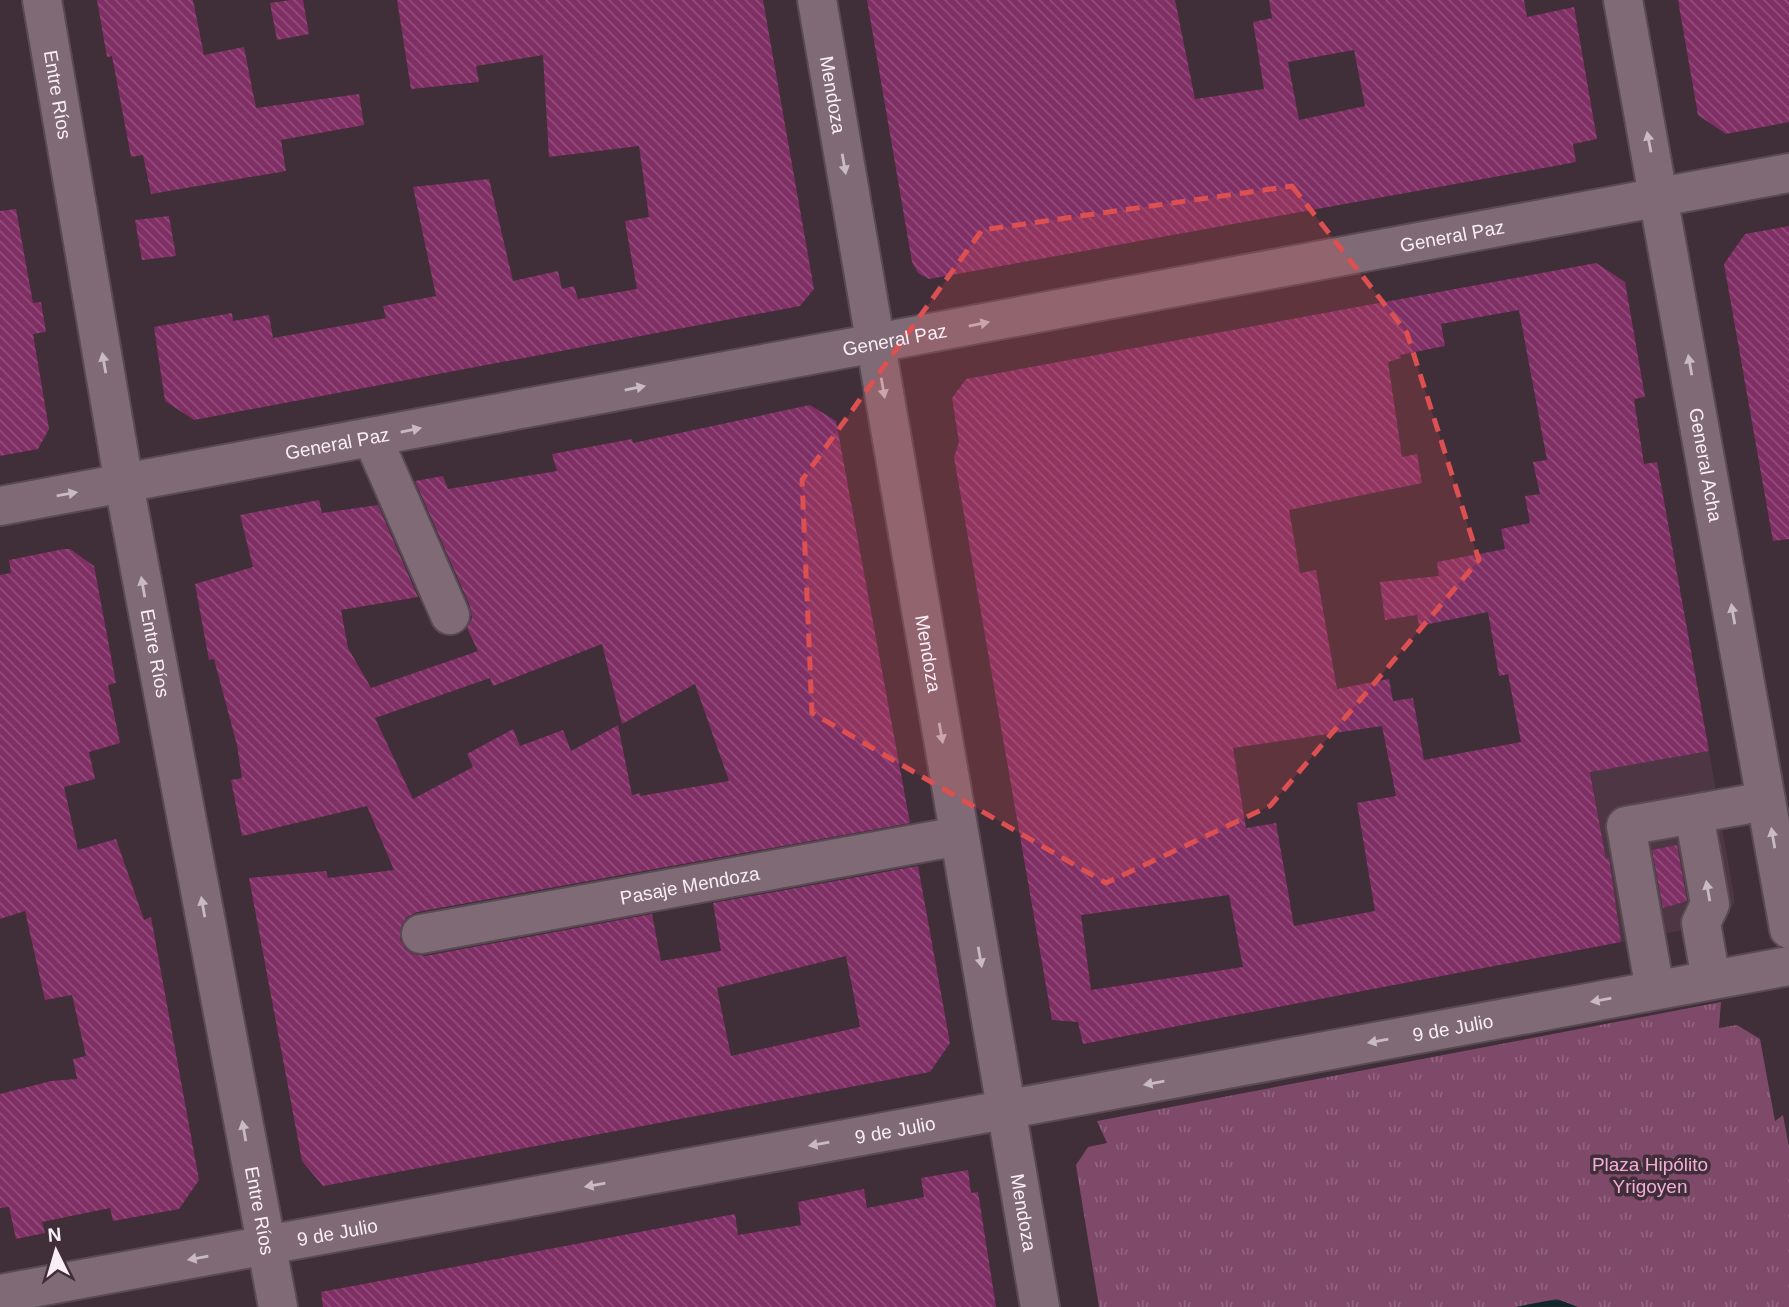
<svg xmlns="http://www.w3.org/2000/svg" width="1789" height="1307" font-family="Helvetica,sans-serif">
	<defs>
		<pattern id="grass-tufts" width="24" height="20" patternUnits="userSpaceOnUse" patternTransform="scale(1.75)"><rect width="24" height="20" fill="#7f496a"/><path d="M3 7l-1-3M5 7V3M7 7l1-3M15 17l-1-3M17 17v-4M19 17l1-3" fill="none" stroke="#926480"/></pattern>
		<pattern id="water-rules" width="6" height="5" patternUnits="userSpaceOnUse" patternTransform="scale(1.75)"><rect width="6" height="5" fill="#13252a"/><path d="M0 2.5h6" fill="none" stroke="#36454a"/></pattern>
		<pattern id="building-back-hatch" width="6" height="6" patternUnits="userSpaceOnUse" patternTransform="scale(1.75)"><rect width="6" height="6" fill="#7f2f64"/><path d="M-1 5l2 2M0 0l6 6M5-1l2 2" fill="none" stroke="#924d7b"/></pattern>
	</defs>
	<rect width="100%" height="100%" fill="#402e39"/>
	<path fill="#4e3644" d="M1576 691 1709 751 1735 902 1721 923 1621 942Z"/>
	<path fill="url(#grass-tufts)" d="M1721 1002 1719 1028 1737 1025 1760 1039 1775 1121 1783 1115 1789 1147V1307H1099L1076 1165 1088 1147 1107 1143 1097 1121Z"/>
	<path fill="url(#water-rules)" d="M1557 1299 1578 1307H1515Z"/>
	<g fill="url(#building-back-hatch)" fill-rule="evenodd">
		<path d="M97 0H193L204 55 244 47 256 108 359 94 364 125 281 140 286 171 151 194 143 155 131 157 112 56 107 57Z"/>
		<path d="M291 0H303L309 34 277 40 270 3Z"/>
		<path d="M397 0H763L814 289 800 306 194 420 165 401 154 327 232 313 233 321 269 315 273 338 386 318 383 306 436 296 413 187 489 179 513 281 558 271 562 289 574 286 578 299 637 289 625 221 649 217 639 146 549 157 543 55 476 66 479 82 411 89Z"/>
		<path d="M867 0H1175L1195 99 1264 89 1253 22 1272 18 1269 0H1524L1527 17 1574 7 1597 139 1573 144 1576 162 1555 166 929 279 918 273 912 262ZM1354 50 1365 106 1299 120 1288 62Z"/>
		<path d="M1678 0H1789V122L1726 134 1698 115Z"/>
		<path d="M16 209 33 303 41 302 46 332 33 334 49 429 38 449 0 456V211Z"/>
		<path d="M169 216 176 256 142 260 135 220Z"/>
		<path d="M1789 226V539L1773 541 1724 264 1745 234Z"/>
		<path d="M1596 263 1625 282 1645 397 1634 399 1644 464 1657 462 1709 751 1590 772 1606 859 1609 858 1621 942 1083 1044 1078 1022 1052 1020 954 457 959 442 952 398 966 379ZM1519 310 1547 460 1533 462 1540 494 1525 496 1530 523 1501 529 1505 549 1437 562 1439 576 1380 582 1385 620 1417 615 1419 626 1488 612 1499 676 1508 674 1521 742 1424 760 1413 698 1393 701 1389 679 1337 689 1316 570 1300 573 1289 510 1422 483 1417 454 1402 457 1388 362 1401 358 1400 355 1445 346 1441 324ZM1382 726 1396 796 1357 803 1375 911 1294 926 1276 823 1246 828 1233 748ZM1229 895 1243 967 1091 990 1081 915Z"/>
		<path d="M810 405 836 421 910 823 417 912 407 917 401 926 400 939 405 949 413 954 425 956 652 914 661 961 721 951 713 903 918 866 950 1043 930 1072 323 1186 302 1161 249 878 326 871 328 878 394 870 367 806 242 836 231 780 242 778 237 745 214 659 209 660 195 584 253 567 240 515 319 500 322 513 378 505 418 597 341 610 348 648 371 688 478 651 467 628 472 618 470 606 415 481 443 476 448 489 557 471 552 454 632 439 633 443ZM602 644 622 724 695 684 729 781 640 796V793L632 795 618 725 571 751 563 730 520 746 513 729 467 754 473 767 413 799 375 718 490 678 493 686ZM846 956 860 1027 731 1056 717 988Z"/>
		<path d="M64 549H70L94 566 116 683 108 685 120 743 89 752 95 779 64 787 78 850 116 839 144 920 151 917 199 1180 179 1209 113 1221 110 1208 42 1222 45 1233 16 1239 9 1207 0 1208V1094L51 1081 77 1079 73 1059 86 1056 72 995 45 1000 25 911 0 919V575L11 573 9 560Z"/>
		<path d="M1677 845 1687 901 1663 908 1652 850Z"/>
		<path d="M968 1170 971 1193 978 1192 996 1307H323L321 1292 735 1214 738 1235 801 1225 798 1202 864 1189 867 1208 924 1197 921 1178Z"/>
	</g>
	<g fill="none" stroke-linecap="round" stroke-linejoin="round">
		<defs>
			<g id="minor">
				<path id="s1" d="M42 0 124 484 278 1307"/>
				<path id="s2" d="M817 0 1040 1307"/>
				<path id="s3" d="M1623 0 1789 929"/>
				<path d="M372 437 450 615"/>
				<path id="s4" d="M0 506 1789 173"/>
				<path d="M1694 814 1710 904 1701 923 1711 980"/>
				<path id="s5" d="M421 934 959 836"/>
				<path d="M1655 990 1626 826 1766 801"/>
				<path id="s6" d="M0 1294 1789 966"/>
			</g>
		</defs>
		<use href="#minor" stroke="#594a53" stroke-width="42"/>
		<use href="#minor" stroke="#7f6a76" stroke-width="38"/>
	</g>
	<defs><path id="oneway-solid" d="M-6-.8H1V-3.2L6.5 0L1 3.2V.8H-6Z" transform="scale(1.75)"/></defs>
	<g fill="#c9b9c2">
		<use href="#oneway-solid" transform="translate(1649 142) rotate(-101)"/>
		<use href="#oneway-solid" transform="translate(844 164) rotate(80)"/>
		<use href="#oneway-solid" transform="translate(979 324) rotate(-11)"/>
		<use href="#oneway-solid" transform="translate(104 363) rotate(-100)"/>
		<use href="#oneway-solid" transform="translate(1690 365) rotate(-100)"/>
		<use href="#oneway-solid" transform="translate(635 388) rotate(-11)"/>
		<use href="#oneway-solid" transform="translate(883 388) rotate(80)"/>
		<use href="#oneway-solid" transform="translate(411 430) rotate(-11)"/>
		<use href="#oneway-solid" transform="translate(67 494) rotate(-10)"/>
		<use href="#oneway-solid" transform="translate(143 587) rotate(-100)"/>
		<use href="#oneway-solid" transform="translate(1733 614) rotate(-100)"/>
		<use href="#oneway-solid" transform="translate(941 733) rotate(80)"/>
		<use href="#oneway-solid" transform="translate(1773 838) rotate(-100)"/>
		<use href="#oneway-solid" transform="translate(1708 891) rotate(-100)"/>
		<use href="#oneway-solid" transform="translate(203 907) rotate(-100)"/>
		<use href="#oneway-solid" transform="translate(980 957) rotate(80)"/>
		<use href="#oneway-solid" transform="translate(1601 1000) rotate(170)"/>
		<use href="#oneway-solid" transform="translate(1378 1041) rotate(170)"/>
		<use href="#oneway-solid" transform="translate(1154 1083) rotate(170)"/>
		<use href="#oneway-solid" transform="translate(244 1131) rotate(-100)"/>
		<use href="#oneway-solid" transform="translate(819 1144) rotate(170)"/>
		<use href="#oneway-solid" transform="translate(595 1185) rotate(170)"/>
		<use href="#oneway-solid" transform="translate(198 1258) rotate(170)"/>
	</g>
	<path fill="#dd5051" fill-opacity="0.2" stroke="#dd5051" stroke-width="5" stroke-dasharray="14 9" stroke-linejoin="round" d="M1292 186 1407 333 1479 560 1270 806 1106 883 812 713 802 480 982 230Z"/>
	<g text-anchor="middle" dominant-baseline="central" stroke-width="7" stroke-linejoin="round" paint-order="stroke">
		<g font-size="19" fill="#faeef5" stroke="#402e39">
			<text stroke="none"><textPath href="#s2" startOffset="96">Mendoza</textPath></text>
			<text stroke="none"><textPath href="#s1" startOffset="96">Entre Ríos</textPath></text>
			<text stroke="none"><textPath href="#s4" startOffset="1477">General Paz</textPath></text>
			<text stroke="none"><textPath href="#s4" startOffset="910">General Paz</textPath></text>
			<text stroke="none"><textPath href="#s4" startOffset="343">General Paz</textPath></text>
			<text stroke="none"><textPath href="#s3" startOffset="472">General Acha</textPath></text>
			<text stroke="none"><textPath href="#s1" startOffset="663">Entre Ríos</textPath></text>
			<text stroke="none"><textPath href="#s2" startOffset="663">Mendoza</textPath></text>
			<text stroke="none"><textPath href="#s5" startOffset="273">Pasaje Mendoza</textPath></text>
			<text stroke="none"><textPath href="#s6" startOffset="1477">9 de Julio</textPath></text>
			<text stroke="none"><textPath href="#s6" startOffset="910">9 de Julio</textPath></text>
			<text stroke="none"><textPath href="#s1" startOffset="1230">Entre Ríos</textPath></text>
			<text stroke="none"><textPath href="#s2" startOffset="1230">Mendoza</textPath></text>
			<text stroke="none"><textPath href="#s6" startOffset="343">9 de Julio</textPath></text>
		</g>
		<g font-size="19" fill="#f3aed7" stroke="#402e39">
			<text x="1650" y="1164">Plaza Hipólito<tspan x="1650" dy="22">Yrigoyen</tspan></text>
		</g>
	</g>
	<g transform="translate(56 1251) rotate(355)" stroke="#402e39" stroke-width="5" paint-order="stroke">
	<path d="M0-5L12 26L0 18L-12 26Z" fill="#faeef5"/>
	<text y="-10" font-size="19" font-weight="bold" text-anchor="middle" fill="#faeef5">N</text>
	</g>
</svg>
